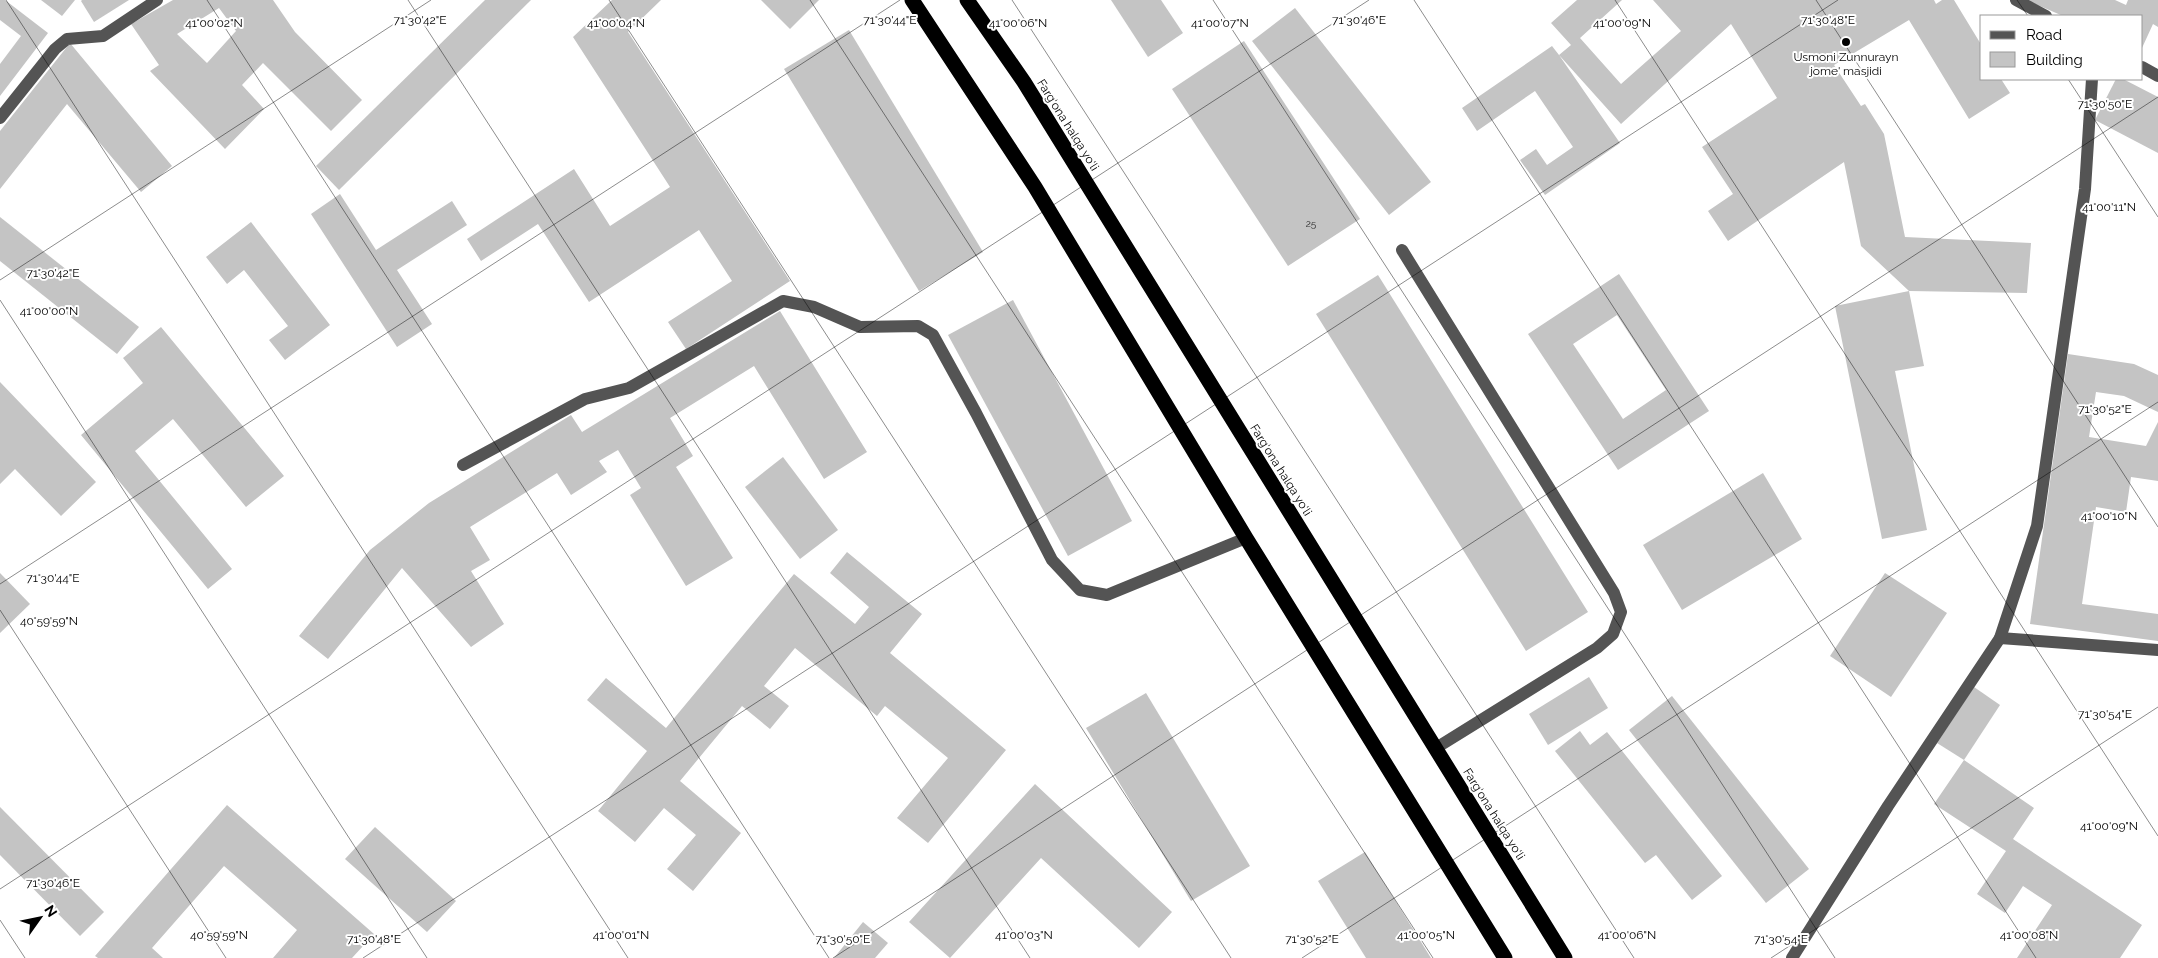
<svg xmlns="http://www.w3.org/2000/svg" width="2158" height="958" font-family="Raleway,sans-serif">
	<rect width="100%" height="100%" fill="#fff"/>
	<g fill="#c4c4c4" fill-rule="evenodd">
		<path d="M0 0H5L48 33 0 96V64L21 36 0 20Z"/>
		<path d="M41 0H75L62 16Z"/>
		<path d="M82 0H129L94 22 81 1Z"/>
		<path d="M173 0H273L295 32 362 100 331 131 263 63 242 85 264 109 225 149 150 71 159 65 131 24ZM219 8 236 31 207 63 177 34Z"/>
		<path d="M485 0H531L339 190 316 166Z"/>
		<path d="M612 0H661L628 32 790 281 686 349 668 322 732 281 699 230 589 302 538 224 481 261 467 239 574 169 610 226 670 187 573 37Z"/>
		<path d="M761 0H819L790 29Z"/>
		<path d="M1111 0H1161L1183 33 1148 57Z"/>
		<path d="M1577 0H1622L1580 38 1621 84 1681 31 1653 0H1934L1936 4 1942 0H1954L1982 46V79H2001L2010 93 1969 119 1909 20 1834 65 1861 106 1865 104 1884 134 1905 237 2031 243 2027 293 1909 291 1861 246 1844 162 1728 241 1708 211 1733 194 1702 147 1777 98 1731 24 1621 124 1559 55 1620 143 1545 195 1520 160 1536 149 1547 165 1573 147 1535 91 1477 131 1462 108 1552 46 1559 55 1571 45 1551 23Z"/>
		<path d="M2026 0H2115L2126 5 2128 0H2158V27L2153 24 2142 48V16H2063Z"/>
		<path d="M1295 8 1431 182 1389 215 1252 41Z"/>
		<path d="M849 30 983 252 919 291 784 69Z"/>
		<path d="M1244 41 1360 219 1288 266 1172 89Z"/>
		<path d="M70 43 172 166 141 192 67 104 0 189V131Z"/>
		<path d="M2116 79H2123L2158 97V153L2095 120Z"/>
		<path d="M340 194 376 250 452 201 467 225 397 270 432 324 397 347 311 214Z"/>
		<path d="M0 217 139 327 117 354 0 261Z"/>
		<path d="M251 222 330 325 285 360 269 340 288 326 244 270 227 284 206 257Z"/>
		<path d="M1619 274 1709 411 1618 470 1528 334ZM1617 315 1666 390 1623 419 1573 344Z"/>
		<path d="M1378 275 1588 612 1526 651 1316 314Z"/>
		<path d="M1909 291 1924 366 1895 371 1927 530 1882 539 1835 306Z"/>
		<path d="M1013 300 1132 521 1068 556 948 335Z"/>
		<path d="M780 311 867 452 824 479 754 366 670 418 693 456 676 467 733 558 686 586 630 495 641 488 618 450 599 461 607 472 571 495 557 473 470 527 490 560 471 571 504 624 471 647 402 568 328 659 299 636 370 550 429 503 571 415 582 432Z"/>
		<path d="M161 327 284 476 246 507 173 419 135 451 232 569 208 589 81 435 143 383 123 358Z"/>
		<path d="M2068 354 2134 364 2158 375V412L2124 396 2096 392 2089 437 2146 446 2158 422V481L2131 477 2126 512 2096 507 2082 604 2158 614V641L2030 624Z"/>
		<path d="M0 382 96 482 61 516 15 469 0 484Z"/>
		<path d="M783 457 838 530 800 559 745 487Z"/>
		<path d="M1763 473 1802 539 1682 610 1643 545Z"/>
		<path d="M847 552 922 614 890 653 1006 750 928 843 897 818 948 758 885 706 877 716 795 648 764 686 789 706 770 729 742 706 680 781 741 833 693 891 667 869 696 835 664 808 635 842 598 811 647 751 587 700 606 678 666 728 794 574 855 624 869 607 830 573Z"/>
		<path d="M0 573 30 604 0 633Z"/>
		<path d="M1885 573 1947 613 1891 697 1830 656Z"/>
		<path d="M1589 677 1608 708 1548 745 1529 714Z"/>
		<path d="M1974 687 2000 705 1964 760 1937 743Z"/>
		<path d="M1146 693 1250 866 1191 901 1086 728Z"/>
		<path d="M1672 696 1809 869 1766 903 1629 730Z"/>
		<path d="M1580 731 1590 745 1607 732 1722 876 1692 900 1656 855 1645 863 1555 751Z"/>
		<path d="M1964 760 2034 808 2013 839 2142 925 2120 958H2017L2052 905 2023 886 2005 913 1977 894 2006 851 1934 804Z"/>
		<path d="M1035 784 1172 912 1139 948 1041 858 950 958 909 922Z"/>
		<path d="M227 805 374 934 352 958H273L297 930 224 866 152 948 163 958H98L95 956Z"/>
		<path d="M0 807 104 912 80 936 0 855Z"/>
		<path d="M375 827 456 901 427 932 345 859Z"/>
		<path d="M1365 852 1431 958H1366L1318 881Z"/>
		<path d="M863 922 888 943 875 958H834Z"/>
	</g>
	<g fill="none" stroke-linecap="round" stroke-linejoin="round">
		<g stroke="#545454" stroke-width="12">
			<path d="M2016 0 2046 16"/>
			<path d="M2142 67 2158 76"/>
			<path d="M0 118 55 49 67 39 103 36 157 0"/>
			<path d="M1402 250 1614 593 1621 612 1613 634 1597 648 1436 748"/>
			<path d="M463 465 585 399 629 388 783 301 814 307 860 327 918 326 933 335 976 413 1052 560 1080 590 1107 595 1246 538"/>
			<path d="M2000 638 2158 650"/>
			<path d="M1792 958 1888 806 2000 638 2037 526 2085 189 2092 79"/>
		</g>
		<g stroke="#000" stroke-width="15">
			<path d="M912 0 1035 187 1246 538 1505 958"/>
			<path d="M967 0 1024 82 1565 958"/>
		</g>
	</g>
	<path fill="none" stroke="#000" stroke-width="1" stroke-opacity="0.45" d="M6 0 628 958M207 0 829 958M408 0 1030 958M609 0 1231 958M810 0 1433 958M1012 0 1634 958M1213 0 1835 958M1414 0 2036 958M1615 0 2158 836M1816 0 2158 527M2017 0 2028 16M2068 79 2158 217M0 280 431 0M0 300 427 958M0 584 900 0M0 610 226 958M0 889 1369 0M0 920 25 958M363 958 1838 0M833 958 2158 97M1302 958 2158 402M1771 958 2158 707"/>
	<circle fill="#000" stroke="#fff" stroke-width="2" cx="1846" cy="42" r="5"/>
	<g text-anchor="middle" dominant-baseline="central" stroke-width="4" stroke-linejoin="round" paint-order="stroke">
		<g font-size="10" fill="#313131">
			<text x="1311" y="223">25</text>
		</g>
		<g font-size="12" fill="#000" stroke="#fff">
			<text x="1846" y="57">Usmoni Zunnurayn<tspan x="1846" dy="14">jome' masjidi</tspan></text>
		</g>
		<g font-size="12" fill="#000" stroke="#fff">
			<text transform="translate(1068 125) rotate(58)">Farg‘ona halqa yo‘li</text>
			<text transform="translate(1281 470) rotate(58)">Farg‘ona halqa yo‘li</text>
			<text transform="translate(1494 814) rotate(58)">Farg‘ona halqa yo‘li</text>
		</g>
	</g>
	<g font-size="12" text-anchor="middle" fill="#000" stroke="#fff" stroke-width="4" stroke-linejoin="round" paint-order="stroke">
		<text x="420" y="24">71°30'42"E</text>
		<text x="890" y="24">71°30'44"E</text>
		<text x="1359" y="24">71°30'46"E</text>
		<text x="1828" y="24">71°30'48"E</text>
		<text x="214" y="27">41°00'02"N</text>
		<text x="616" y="27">41°00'04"N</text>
		<text x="1018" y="27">41°00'06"N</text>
		<text x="1220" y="27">41°00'07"N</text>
		<text x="1622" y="27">41°00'09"N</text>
		<text x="2105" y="108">71°30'50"E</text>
		<text x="2109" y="211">41°00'11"N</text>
		<text x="53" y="277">71°30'42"E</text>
		<text x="49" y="315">41°00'00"N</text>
		<text x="2105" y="413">71°30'52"E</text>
		<text x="2109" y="520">41°00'10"N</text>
		<text x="53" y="582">71°30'44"E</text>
		<text x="49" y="625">40°59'59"N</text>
		<text x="2105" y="718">71°30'54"E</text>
		<text x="2109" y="830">41°00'09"N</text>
		<text x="53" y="887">71°30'46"E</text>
		<text x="219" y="939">40°59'59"N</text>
		<text x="621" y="939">41°00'01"N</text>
		<text x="1024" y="939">41°00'03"N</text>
		<text x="1426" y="939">41°00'05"N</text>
		<text x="1627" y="939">41°00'06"N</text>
		<text x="2029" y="939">41°00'08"N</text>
		<text x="374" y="943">71°30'48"E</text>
		<text x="843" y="943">71°30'50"E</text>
		<text x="1312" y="943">71°30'52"E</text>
		<text x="1781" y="943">71°30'54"E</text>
	</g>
	<rect x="1980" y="15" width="162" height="65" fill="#ffffff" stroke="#999999"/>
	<rect x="1990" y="31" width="25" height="8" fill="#545454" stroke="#999999"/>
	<text x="2026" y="40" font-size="15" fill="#000000">Road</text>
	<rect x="1990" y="52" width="25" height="15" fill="#c4c4c4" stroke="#999999"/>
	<text x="2026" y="65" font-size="15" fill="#000000">Building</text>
	<g transform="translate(40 918) rotate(57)" stroke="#ffffff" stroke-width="4" paint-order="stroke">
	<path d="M0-4L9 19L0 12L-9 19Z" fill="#000000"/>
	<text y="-8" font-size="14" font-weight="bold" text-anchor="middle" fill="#000000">N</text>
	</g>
</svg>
